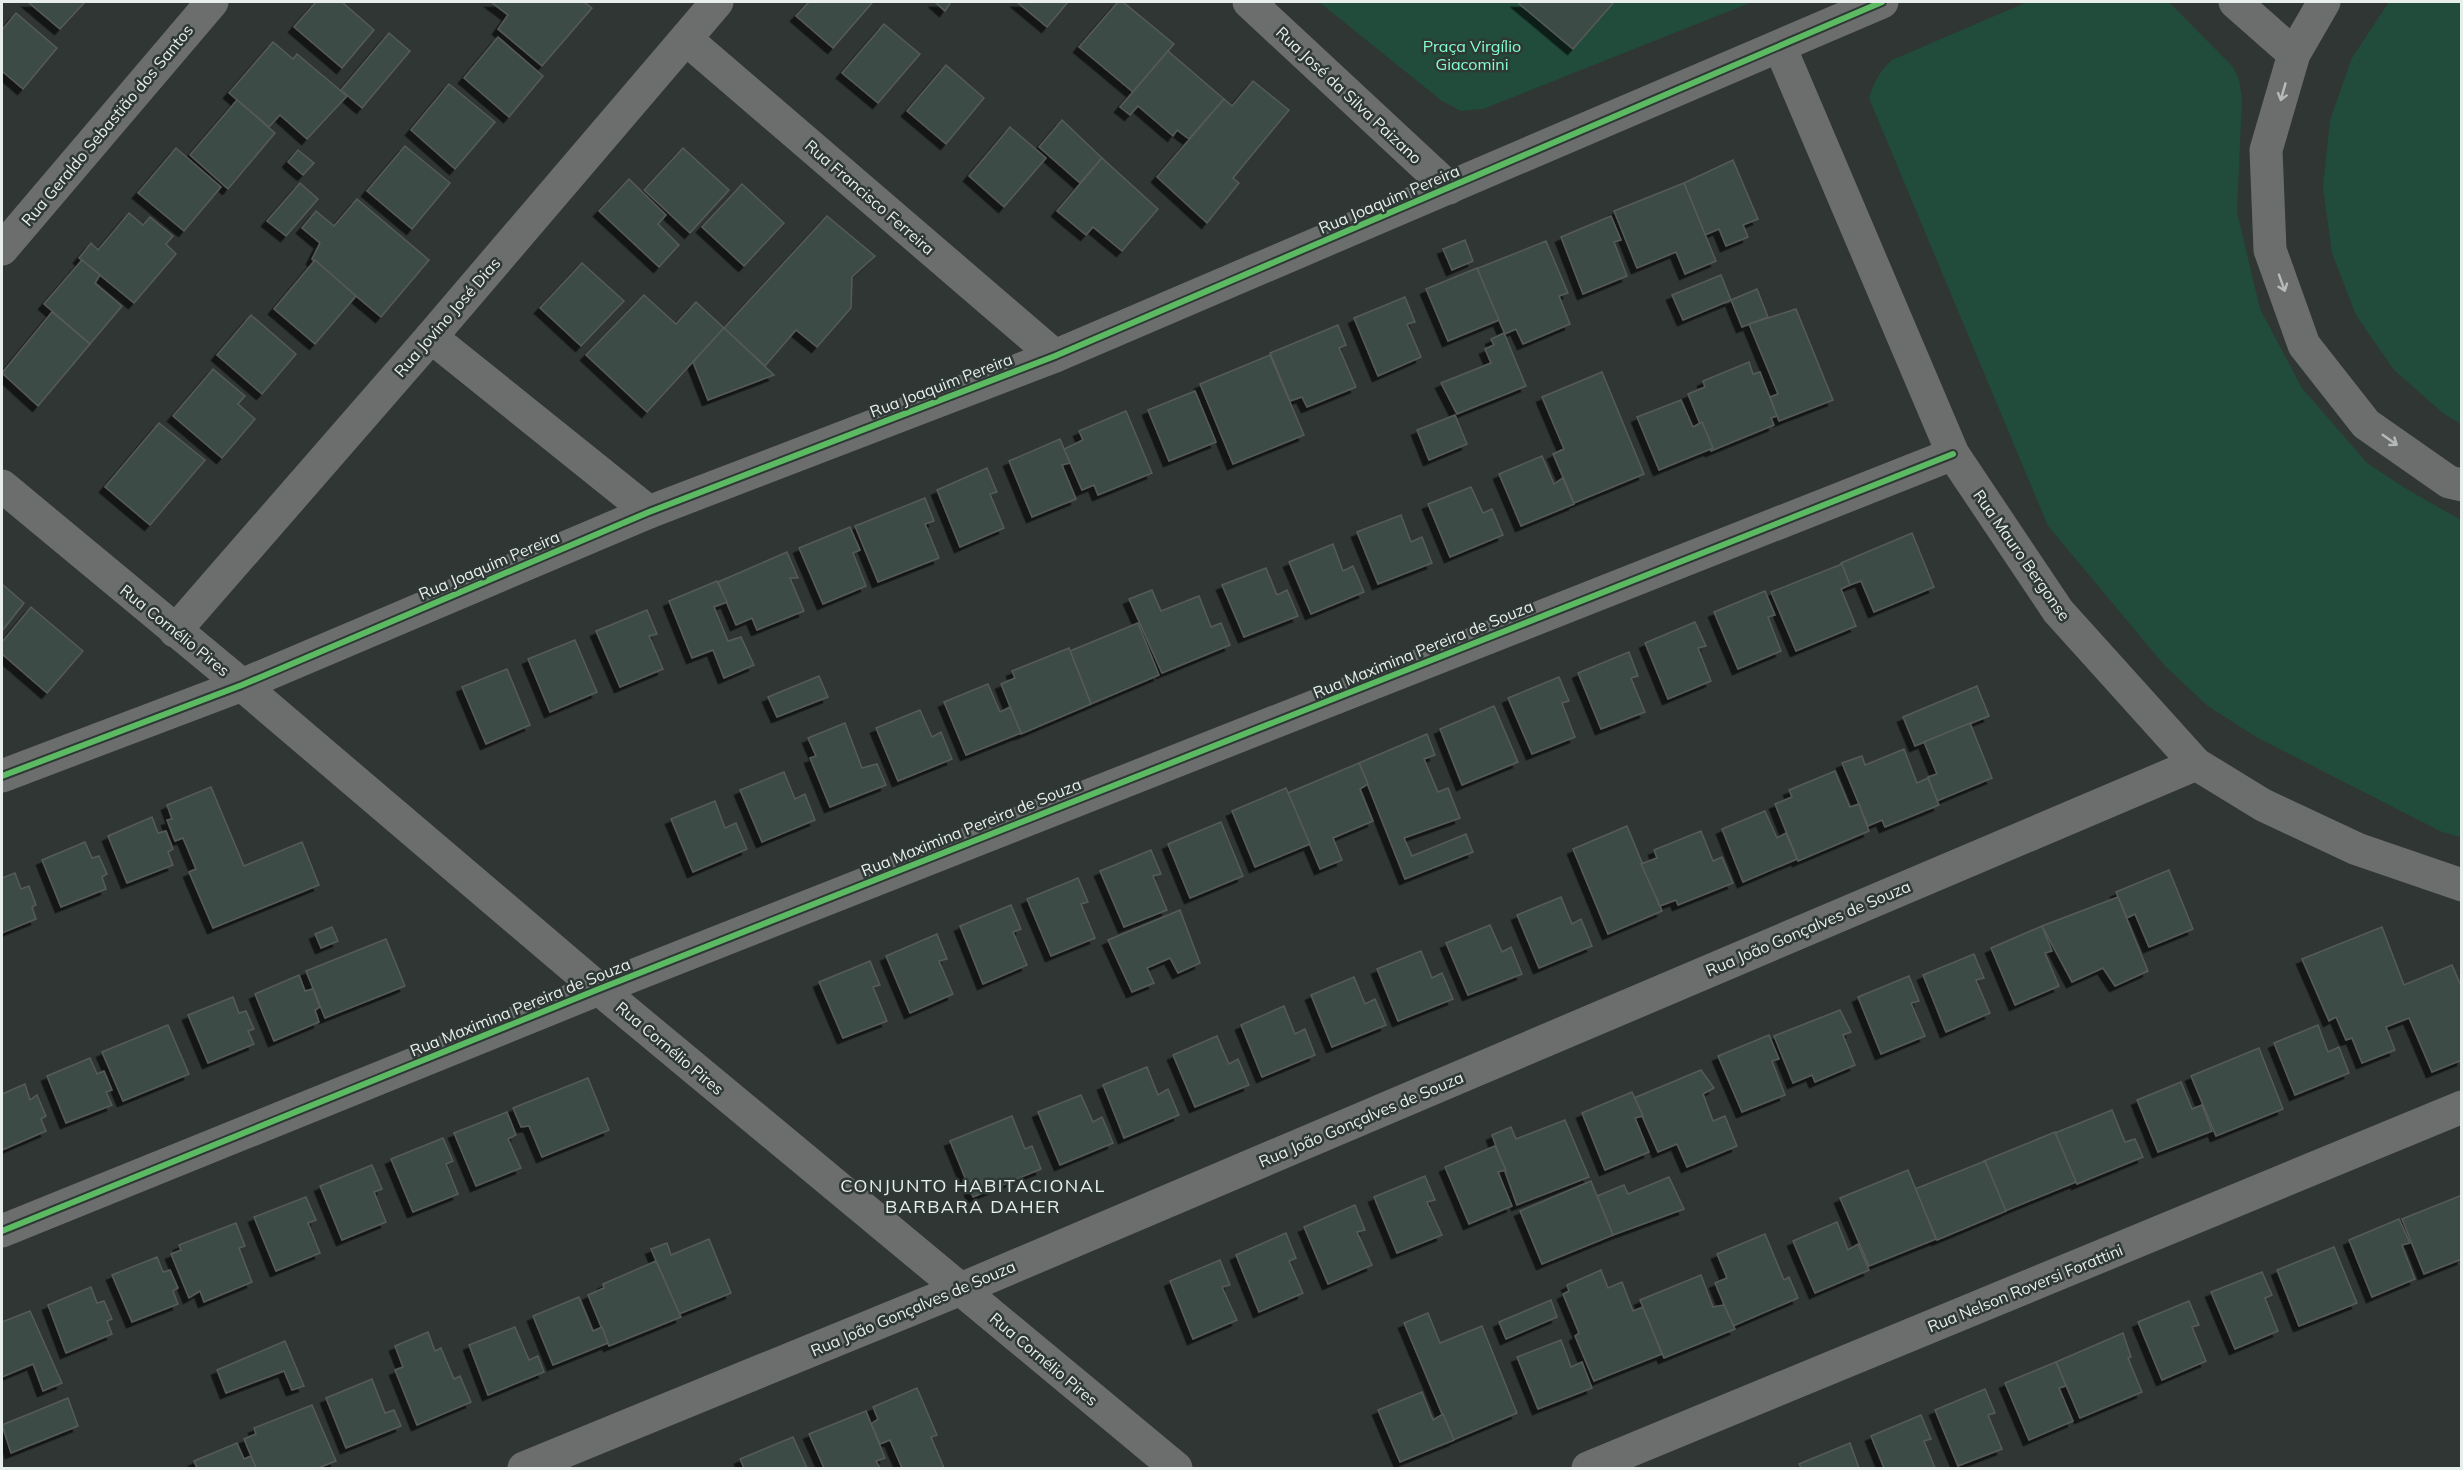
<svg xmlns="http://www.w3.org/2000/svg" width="2463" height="1470" font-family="Mulish,sans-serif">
	<defs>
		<filter id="shadow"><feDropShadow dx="-5.5" dy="5.5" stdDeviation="0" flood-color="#0009"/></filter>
	</defs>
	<rect width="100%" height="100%" fill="#303633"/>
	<g fill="#214c3c">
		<path d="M1319 2H1752L1483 109 1461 111 1442 101Z"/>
		<path d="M2027 2H2169L2233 67 2239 80 2242 98 2237 212 2260 309 2302 388 2367 463 2408 490 2461 520V837L2442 832 2256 737 2208 706 2166 667 2048 526 1869 98C1874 82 1879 72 1892 60Z"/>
		<path d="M2389 2H2461V424L2444 414 2394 370 2356 315 2332 253 2323 187 2330 120 2352 58Z"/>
	</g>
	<g fill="#3d4c46" stroke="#565a58" stroke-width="1.5" filter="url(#shadow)">
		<path d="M28 2H85L60 29Z"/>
		<path d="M316 2H342L374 30 342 68 294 27Z"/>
		<path d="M491 2H584L592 8 542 66 498 29 508 15Z"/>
		<path d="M809 2H870L872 3 833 48 796 16Z"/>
		<path d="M935 2H951L945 11Z"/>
		<path d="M1017 2H1068L1047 27Z"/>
		<path d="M1118 2H1123L1174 44 1133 92 1079 47Z"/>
		<path d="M1517 2H1614L1573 49Z"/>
		<path d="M16 13 57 48 23 89 2 71V30Z"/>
		<path d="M884 24 920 54 878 103 842 73Z"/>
		<path d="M389 33 410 51 362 108 341 90Z"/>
		<path d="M498 37 543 76 509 117 464 78Z"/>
		<path d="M273 42 293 59 297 54 347 96 307 139 280 115 269 127 229 93Z"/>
		<path d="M1168 51 1224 99 1189 139 1177 130 1173 136 1138 106 1130 115 1120 107Z"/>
		<path d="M946 65 984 98 946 144 907 111Z"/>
		<path d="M1253 81 1289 110 1233 178 1239 183 1207 223 1157 177 1224 99 1232 106Z"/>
		<path d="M449 84 495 122 455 169 411 130Z"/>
		<path d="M237 100 275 133 228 189 190 155Z"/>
		<path d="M1062 120 1102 158 1080 183 1039 147Z"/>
		<path d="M1010 127 1046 158 1004 207 969 176Z"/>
		<path d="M405 146 450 183 412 229 367 191Z"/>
		<path d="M176 148 221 187 184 231 138 193Z"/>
		<path d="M683 148 729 190 690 233 644 190Z"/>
		<path d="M298 150 314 163 303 175 288 162Z"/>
		<path d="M1102 158 1158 209 1122 251 1093 227 1086 235 1057 211Z"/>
		<path d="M1733 160 1758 219 1743 225 1748 237 1726 246 1719 229 1705 235 1684 183Z"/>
		<path d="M629 179 666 215 658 224 679 245 659 267 599 211Z"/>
		<path d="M300 183 318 199 286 236 267 221Z"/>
		<path d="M1684 183 1716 261 1685 274 1676 252 1637 268 1614 211Z"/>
		<path d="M742 184 784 223 744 266 702 227Z"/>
		<path d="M357 199 429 260 381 317 312 259 320 243 302 228 316 211 334 226Z"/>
		<path d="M129 213 143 225 150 217 173 236 166 244 176 254 134 303 79 258 91 243 98 250Z"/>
		<path d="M827 216 875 256 852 277 851 308 817 347 796 330 765 366 724 328Z"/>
		<path d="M1611 216 1621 240 1614 242 1627 276 1583 294 1561 237Z"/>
		<path d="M1465 240 1473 261 1452 270 1443 249Z"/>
		<path d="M1546 241 1568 293 1559 296 1570 324 1523 344 1516 329 1505 334 1476 269Z"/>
		<path d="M82 260 100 275 95 283 122 306 90 344 44 304Z"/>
		<path d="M315 260 356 296 315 344 274 309Z"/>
		<path d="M582 263 624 301 581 346 540 308Z"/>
		<path d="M1477 268 1499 320 1448 341 1426 289Z"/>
		<path d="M1721 275 1731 300 1683 320 1672 295Z"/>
		<path d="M1757 289 1768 317 1742 327 1731 300Z"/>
		<path d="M644 295 676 324 696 302 724 328 647 412 586 355Z"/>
		<path d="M1405 297 1415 322 1407 324 1421 357 1378 376 1354 318Z"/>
		<path d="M1796 309 1833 400 1779 421 1770 397 1778 394 1749 324Z"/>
		<path d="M52 312 90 344 38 406 2 373Z"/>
		<path d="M251 315 296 354 262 394 217 355Z"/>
		<path d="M1338 325 1346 345 1339 348 1356 387 1307 407 1302 397 1290 401 1270 353Z"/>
		<path d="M724 328 774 375 708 400 693 362Z"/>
		<path d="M1504 333 1526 386 1457 414 1441 383 1491 363 1485 349 1494 345 1491 339Z"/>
		<path d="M1270 355 1304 435 1233 464 1200 384Z"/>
		<path d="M1749 362 1753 374 1760 372 1777 416 1771 418 1774 425 1711 451 1688 394 1705 387 1703 381Z"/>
		<path d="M213 369 245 396 238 404 255 419 222 458 173 416Z"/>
		<path d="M1602 372 1644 474 1574 503 1553 454 1564 449 1542 397Z"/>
		<path d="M1195 391 1216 442 1169 461 1148 410Z"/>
		<path d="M1681 400 1693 427 1702 422 1713 448 1659 470 1637 417Z"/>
		<path d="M1126 411 1152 473 1098 495 1094 485 1082 490 1064 449 1083 440 1079 431Z"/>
		<path d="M1455 415 1467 444 1429 460 1417 430Z"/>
		<path d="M159 423 205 460 150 525 105 487Z"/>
		<path d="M1060 439 1070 463 1062 465 1076 499 1032 517 1009 461Z"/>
		<path d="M1542 456 1554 484 1563 478 1574 504 1521 526 1499 474Z"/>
		<path d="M987 468 997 492 990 494 1004 528 960 547 937 490Z"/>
		<path d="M1471 487 1483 513 1492 509 1503 535 1450 557 1428 504Z"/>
		<path d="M925 498 934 521 925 524 939 558 878 582 855 526Z"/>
		<path d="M1401 515 1411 542 1422 537 1432 563 1378 584 1357 532Z"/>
		<path d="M850 527 860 550 853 553 866 586 823 604 799 548Z"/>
		<path d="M1912 533 1934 587 1874 612 1861 581 1850 585 1841 563Z"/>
		<path d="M1333 544 1343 571 1353 566 1364 592 1311 614 1289 562Z"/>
		<path d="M787 552 798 578H790L804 611 757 630 752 618 736 625 718 582Z"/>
		<path d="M1842 564 1850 585 1841 589 1856 626 1796 651 1771 592Z"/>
		<path d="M1266 568 1277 595 1287 590 1298 616 1244 637 1222 585Z"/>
		<path d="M717 581 727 602 714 607 728 641 741 637 754 665 724 678 713 650 692 658 669 601Z"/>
		<path d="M2 584 24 603 2 631Z"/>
		<path d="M1152 590 1161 611 1199 596 1211 627 1221 623 1230 645 1162 673 1129 599Z"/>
		<path d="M1765 591 1775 615 1768 617 1781 651 1738 669 1714 612Z"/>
		<path d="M31 607 83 651 47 693 2 654V642Z"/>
		<path d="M647 610 657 634 649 636 663 669 620 687 596 631Z"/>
		<path d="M1695 622 1706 646 1698 648 1711 681 1668 699 1645 643Z"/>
		<path d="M1138 623 1159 675 1091 704 1070 651Z"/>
		<path d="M575 640 597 692 550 712 528 659Z"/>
		<path d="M1069 648 1091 704 1021 734 1001 684 1015 678 1012 671Z"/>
		<path d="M1629 652 1638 676 1631 678 1645 712 1601 729 1578 673Z"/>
		<path d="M507 669 530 725 486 744 462 687Z"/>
		<path d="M819 676 828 697 777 717 768 697Z"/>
		<path d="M1559 677 1569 701 1562 703 1575 737 1532 754 1508 698Z"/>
		<path d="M988 684 1000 712 1010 707 1021 733 966 755 944 702Z"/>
		<path d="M1977 686 1989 716 1915 746 1903 717Z"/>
		<path d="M1494 706 1518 762 1462 785 1440 729Z"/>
		<path d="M920 710 932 737 941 732 952 759 898 781 876 728Z"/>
		<path d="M845 723 862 768 877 764 886 785 830 807 810 758 816 756 808 738Z"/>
		<path d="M1970 723 1992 778 1937 801 1928 777 1937 774 1924 742Z"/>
		<path d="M1427 734 1435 755 1424 759 1438 792 1448 788 1460 818 1404 838 1412 856 1466 834 1473 852 1405 879 1359 763Z"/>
		<path d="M1904 749 1917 783 1928 778 1939 805 1885 827 1882 820 1868 826 1842 763 1862 756 1865 765Z"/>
		<path d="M1359 763 1368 784 1360 789 1373 821 1333 838 1342 860 1320 869 1288 793Z"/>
		<path d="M1835 771 1850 807 1859 804 1869 831 1798 861 1775 804 1792 797 1789 790Z"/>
		<path d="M784 772 795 799 805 794 815 820 762 842 740 790Z"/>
		<path d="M211 787 244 866 302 842 319 885 213 928 189 872 196 869 183 838 175 841 167 820 172 819 167 805Z"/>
		<path d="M1286 788 1310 844 1255 867 1232 811Z"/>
		<path d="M715 801 725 828 736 823 747 849 693 872 671 819Z"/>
		<path d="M1765 811 1777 838 1786 833 1797 859 1743 882 1722 829Z"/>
		<path d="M152 817 158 833 166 831 173 849 168 852 173 865 127 883 108 836Z"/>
		<path d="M1221 822 1243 876 1190 898 1168 844Z"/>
		<path d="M1627 826 1662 911 1608 934 1573 849Z"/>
		<path d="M1701 831 1713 861 1722 857 1733 883 1678 905 1676 900 1660 906 1641 864 1657 858 1654 850Z"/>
		<path d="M85 842 92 858 99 856 107 874 102 877 106 889 61 907 42 860Z"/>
		<path d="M1151 850 1161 874 1153 876 1167 910 1124 927 1100 871Z"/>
		<path d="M2169 870 2193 929 2149 947 2135 914 2127 918 2116 892Z"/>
		<path d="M15 873 21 889 29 886 36 905 32 907 36 919 2 933V878Z"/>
		<path d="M1078 878 1088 902 1081 904 1095 938 1051 956 1027 899Z"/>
		<path d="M1561 897 1572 924 1581 919 1592 946 1539 968 1517 915Z"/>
		<path d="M2118 897 2148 971 2115 986 2103 968 2072 982 2042 926Z"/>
		<path d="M1011 905 1021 929 1013 932 1027 965 983 984 960 926Z"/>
		<path d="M1180 910 1200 963 1178 973 1170 958 1147 968 1154 983 1132 992 1108 940Z"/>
		<path d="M1490 925 1502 952 1511 947 1522 974 1468 995 1446 943Z"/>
		<path d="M2042 926 2052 951 2045 953 2059 986 2015 1005 1991 948Z"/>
		<path d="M332 927 338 941 321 948 315 934Z"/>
		<path d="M2382 927 2404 985 2452 965 2462 988V1060L2432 1072 2409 1018 2386 1027 2395 1050 2362 1063 2352 1038 2346 1040 2336 1017 2329 1021 2302 959Z"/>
		<path d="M937 934 947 959 939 961 953 994 910 1013 886 956Z"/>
		<path d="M386 939 405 986 325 1018 306 971Z"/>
		<path d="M1421 951 1432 978 1442 973 1453 999 1398 1021 1377 969Z"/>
		<path d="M1974 954 1984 978 1976 980 1990 1013 1946 1032 1923 975Z"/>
		<path d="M870 961 880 985 873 987 887 1021 843 1038 819 982Z"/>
		<path d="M299 975 305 991 313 989 320 1007 315 1010 319 1022 274 1041 255 994Z"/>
		<path d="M1909 976 1919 1001 1911 1003 1925 1036 1881 1054 1858 997Z"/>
		<path d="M1354 977 1365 1004 1375 999 1386 1025 1332 1047 1311 995Z"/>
		<path d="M233 997 239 1013 246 1011 254 1029 248 1031 254 1044 208 1063 188 1015Z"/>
		<path d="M1284 1006 1295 1034 1305 1029 1315 1055 1262 1077 1241 1025Z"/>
		<path d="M1840 1010 1851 1032 1843 1035 1855 1065 1815 1082 1812 1075 1793 1083 1774 1036Z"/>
		<path d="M168 1025 189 1074 123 1101 102 1052Z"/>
		<path d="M2318 1025 2328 1052 2339 1047 2349 1073 2295 1095 2274 1043Z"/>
		<path d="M1769 1035 1779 1059 1772 1061 1785 1095 1742 1112 1718 1056Z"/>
		<path d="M1217 1036 1229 1064 1238 1059 1249 1085 1195 1107 1173 1055Z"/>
		<path d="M2259 1048 2283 1109 2216 1136 2191 1076Z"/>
		<path d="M90 1058 97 1074 104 1071 112 1090 106 1092 112 1105 66 1123 47 1076Z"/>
		<path d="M1147 1067 1158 1095 1168 1089 1179 1115 1124 1138 1103 1085Z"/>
		<path d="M1701 1070 1714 1088 1703 1094 1713 1121 1725 1116 1737 1146 1687 1167 1677 1144 1658 1152 1634 1098Z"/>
		<path d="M588 1078 609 1130 542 1157 529 1126 521 1127 513 1108Z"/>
		<path d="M2181 1082 2192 1109 2202 1105 2212 1131 2158 1152 2137 1100Z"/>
		<path d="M25 1084 30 1100 37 1095 46 1116 41 1119 46 1131 2 1150V1094Z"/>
		<path d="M1632 1092 1643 1116 1635 1118 1649 1152 1605 1170 1582 1113Z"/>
		<path d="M1081 1095 1093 1122 1102 1117 1113 1143 1060 1165 1038 1112Z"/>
		<path d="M2112 1110 2125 1142 2135 1139 2143 1157 2077 1184 2055 1133Z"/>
		<path d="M507 1112 516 1135 508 1139 521 1168 476 1186 454 1133Z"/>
		<path d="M1012 1116 1025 1149 1032 1146 1041 1169 973 1197 950 1141Z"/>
		<path d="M1565 1120 1589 1177 1517 1205 1492 1135 1511 1127 1516 1139Z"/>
		<path d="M2055 1132 2076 1182 2005 1211 1984 1161Z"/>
		<path d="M443 1138 453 1161 446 1164 458 1194 413 1212 391 1159Z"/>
		<path d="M1495 1146 1506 1170 1498 1172 1512 1206 1469 1224 1445 1167Z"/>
		<path d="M1985 1161 2006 1211 1937 1240 1915 1189Z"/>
		<path d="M372 1165 382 1189 374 1192 386 1222 342 1240 320 1186Z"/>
		<path d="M1908 1170 1936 1239 1869 1266 1840 1198Z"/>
		<path d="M1425 1176 1435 1200 1427 1202 1442 1235 1397 1253 1374 1197Z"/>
		<path d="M1669 1177 1684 1209 1613 1235 1597 1196 1624 1185 1628 1194Z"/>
		<path d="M1591 1181 1613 1235 1542 1264 1520 1211Z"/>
		<path d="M2462 1195V1259L2424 1274 2402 1219Z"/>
		<path d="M306 1197 316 1220 308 1223 320 1253 276 1271 254 1217Z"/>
		<path d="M1355 1205 1365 1230 1357 1232 1372 1265 1328 1284 1304 1227Z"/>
		<path d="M2399 1219 2410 1243 2402 1245 2415 1279 2372 1297 2349 1240Z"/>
		<path d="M1837 1222 1848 1250 1858 1244 1869 1270 1815 1293 1793 1241Z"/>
		<path d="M236 1223 245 1246 239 1248 252 1282 204 1302 200 1291 189 1298 171 1254 181 1250 179 1245Z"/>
		<path d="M1286 1233 1296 1258 1289 1261 1303 1293 1259 1312 1236 1255Z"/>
		<path d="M1765 1234 1784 1280 1789 1277 1798 1298 1733 1326 1715 1283 1727 1278 1717 1254Z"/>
		<path d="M709 1239 731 1293 679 1314 651 1249 667 1243 671 1255Z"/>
		<path d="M2334 1247 2357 1303 2299 1326 2277 1270Z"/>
		<path d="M157 1257 163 1272 170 1270 178 1288 173 1291 178 1304 132 1322 112 1275Z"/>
		<path d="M1220 1260 1230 1285 1222 1287 1237 1320 1193 1339 1170 1281Z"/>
		<path d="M656 1261 681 1317 609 1346 588 1295 604 1288 603 1284Z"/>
		<path d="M1601 1270 1608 1288 1622 1282 1633 1311 1643 1307 1662 1354 1594 1381 1575 1336 1579 1333 1563 1294 1569 1291 1567 1285Z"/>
		<path d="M2262 1272 2272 1295 2265 1298 2278 1331 2235 1349 2211 1292Z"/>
		<path d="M1701 1275 1713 1307 1724 1305 1735 1329 1664 1358 1640 1300Z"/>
		<path d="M91 1287 97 1303 104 1301 112 1319 107 1321 112 1334 66 1353 48 1305Z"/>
		<path d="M579 1297 593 1331 602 1327 608 1343 553 1365 533 1316Z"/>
		<path d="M1551 1300 1557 1317 1506 1339 1499 1322Z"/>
		<path d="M2189 1301 2199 1325 2192 1327 2206 1361 2162 1380 2138 1322Z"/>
		<path d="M30 1311 62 1383 43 1391 33 1364 2 1377V1322Z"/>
		<path d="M1428 1313 1440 1343 1482 1326 1517 1413 1453 1440 1404 1323Z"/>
		<path d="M515 1327 529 1360 538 1356 544 1372 488 1395 469 1345Z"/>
		<path d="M428 1332 435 1351 441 1348 454 1379 460 1376 471 1402 417 1425 395 1370 403 1367 395 1346Z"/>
		<path d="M2123 1333 2131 1357 2128 1358 2142 1392 2080 1418 2056 1362Z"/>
		<path d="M1561 1340 1571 1367 1582 1362 1592 1388 1538 1409 1517 1357Z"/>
		<path d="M285 1341 304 1386 292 1390 284 1371 226 1393 217 1370Z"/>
		<path d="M2056 1362 2066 1386 2059 1388 2073 1421 2029 1440 2005 1383Z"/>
		<path d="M372 1379 385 1413 394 1410 401 1426 346 1448 326 1398Z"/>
		<path d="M917 1388 937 1435 931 1437 944 1468H902L890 1440 880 1444 871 1424 878 1419 873 1407Z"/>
		<path d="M1985 1389 1995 1413 1988 1415 2002 1449 1958 1466 1935 1410Z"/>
		<path d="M1422 1392 1433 1420 1443 1414 1454 1440 1400 1462 1378 1410Z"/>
		<path d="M68 1398 78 1426 11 1453 2 1425Z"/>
		<path d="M312 1405 336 1461 318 1468H256L244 1439 256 1434 254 1428Z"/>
		<path d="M866 1411 885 1458 876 1461 880 1468H824L809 1434Z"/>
		<path d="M1921 1415 1931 1439 1924 1441 1935 1468H1884L1871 1436Z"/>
		<path d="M793 1437 807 1468H744L740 1459Z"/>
		<path d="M237 1443 244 1459 251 1456 256 1468H197L194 1461Z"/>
		<path d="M1850 1443 1859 1468H1801L1799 1464Z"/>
	</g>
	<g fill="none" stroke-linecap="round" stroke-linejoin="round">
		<g stroke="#6c6e6e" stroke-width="33">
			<path d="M1249 2 1449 188"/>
			<path d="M686 39 1055 356"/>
			<path d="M1780 47 1953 454 2058 611 2196 764 2263 805 2357 849 2462 885"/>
			<path d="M2 249 212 2"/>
			<path d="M431 337 649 512"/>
			<path d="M2 486 242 685 599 989 1176 1468"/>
			<path d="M175 631 431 337 717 2"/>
			<path d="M2 776 242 685 649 512 1055 356 1882 2"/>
			<path d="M2 1231 599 989 1953 454"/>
			<path d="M524 1468 961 1289 2196 764"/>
			<path d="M1588 1468 2462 1107"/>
		</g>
		<g stroke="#6c6e6e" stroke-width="33">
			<path d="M2235 2 2294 54"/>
			<path d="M2324 2 2294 54 2266 150 2270 250 2304 345 2366 424 2449 482 2462 485"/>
		</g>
		<defs>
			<g id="cycleway">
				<path d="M2 776 242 685 649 512 1055 356 1882 2"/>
				<path d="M2 1231 599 989 1953 454"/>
			</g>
		</defs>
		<use href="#cycleway" stroke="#2e3834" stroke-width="10"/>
		<use href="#cycleway" stroke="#5cba63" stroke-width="6"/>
	</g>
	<defs><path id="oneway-shaft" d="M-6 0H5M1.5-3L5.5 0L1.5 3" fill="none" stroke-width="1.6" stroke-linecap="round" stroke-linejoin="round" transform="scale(1.5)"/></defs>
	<g stroke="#b6bbb9">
		<use href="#oneway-shaft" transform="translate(2283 92) rotate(106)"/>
		<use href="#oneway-shaft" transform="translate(2282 283) rotate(70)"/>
		<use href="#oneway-shaft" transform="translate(2390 440) rotate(35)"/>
	</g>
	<g text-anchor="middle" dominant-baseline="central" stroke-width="5" stroke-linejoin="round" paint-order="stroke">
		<g font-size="16" fill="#86fecd" stroke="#2e3834">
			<text x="1472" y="46">Praça Virgílio<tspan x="1472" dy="18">Giacomini</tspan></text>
		</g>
		<g font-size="16" fill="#e8eeeb" stroke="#2e3834">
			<text transform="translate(1349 95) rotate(43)">Rua José da Silva Paizano</text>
			<text transform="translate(107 125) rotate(-50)">Rua Geraldo Sebastião dos Santos</text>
			<text transform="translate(870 197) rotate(41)">Rua Francisco Ferreira</text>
			<text transform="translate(1389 199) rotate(-23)">Rua Joaquim Pereira</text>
			<text transform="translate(447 317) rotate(-49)">Rua Jovino José Dias</text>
			<text transform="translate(941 385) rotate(-21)">Rua Joaquim Pereira</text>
			<text transform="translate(2022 555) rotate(55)">Rua Mauro Bergonse</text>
			<text transform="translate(489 565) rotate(-23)">Rua Joaquim Pereira</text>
			<text transform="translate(175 630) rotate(39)">Rua Cornélio Pires</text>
			<text transform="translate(1423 649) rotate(-22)">Rua Maximina Pereira de Souza</text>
			<text transform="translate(971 827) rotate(-22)">Rua Maximina Pereira de Souza</text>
			<text transform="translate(1808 928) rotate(-23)">Rua João Gonçalves de Souza</text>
			<text transform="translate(520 1007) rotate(-22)">Rua Maximina Pereira de Souza</text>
			<text transform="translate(670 1048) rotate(40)">Rua Cornélio Pires</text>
			<text transform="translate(1361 1119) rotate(-23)">Rua João Gonçalves de Souza</text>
			<text transform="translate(2025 1288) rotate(-22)">Rua Nelson Roversi Forattini</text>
			<text transform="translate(913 1308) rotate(-23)">Rua João Gonçalves de Souza</text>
			<text transform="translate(1044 1359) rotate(40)">Rua Cornélio Pires</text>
		</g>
		<g font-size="18" letter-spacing="1.5" fill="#e8eeeb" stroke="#2e3834">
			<text x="973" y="1185">CONJUNTO HABITACIONAL<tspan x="973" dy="21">BARBARA DAHER</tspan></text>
		</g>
	</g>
	<rect width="2463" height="1470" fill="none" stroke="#e8eeeb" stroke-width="6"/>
</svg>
